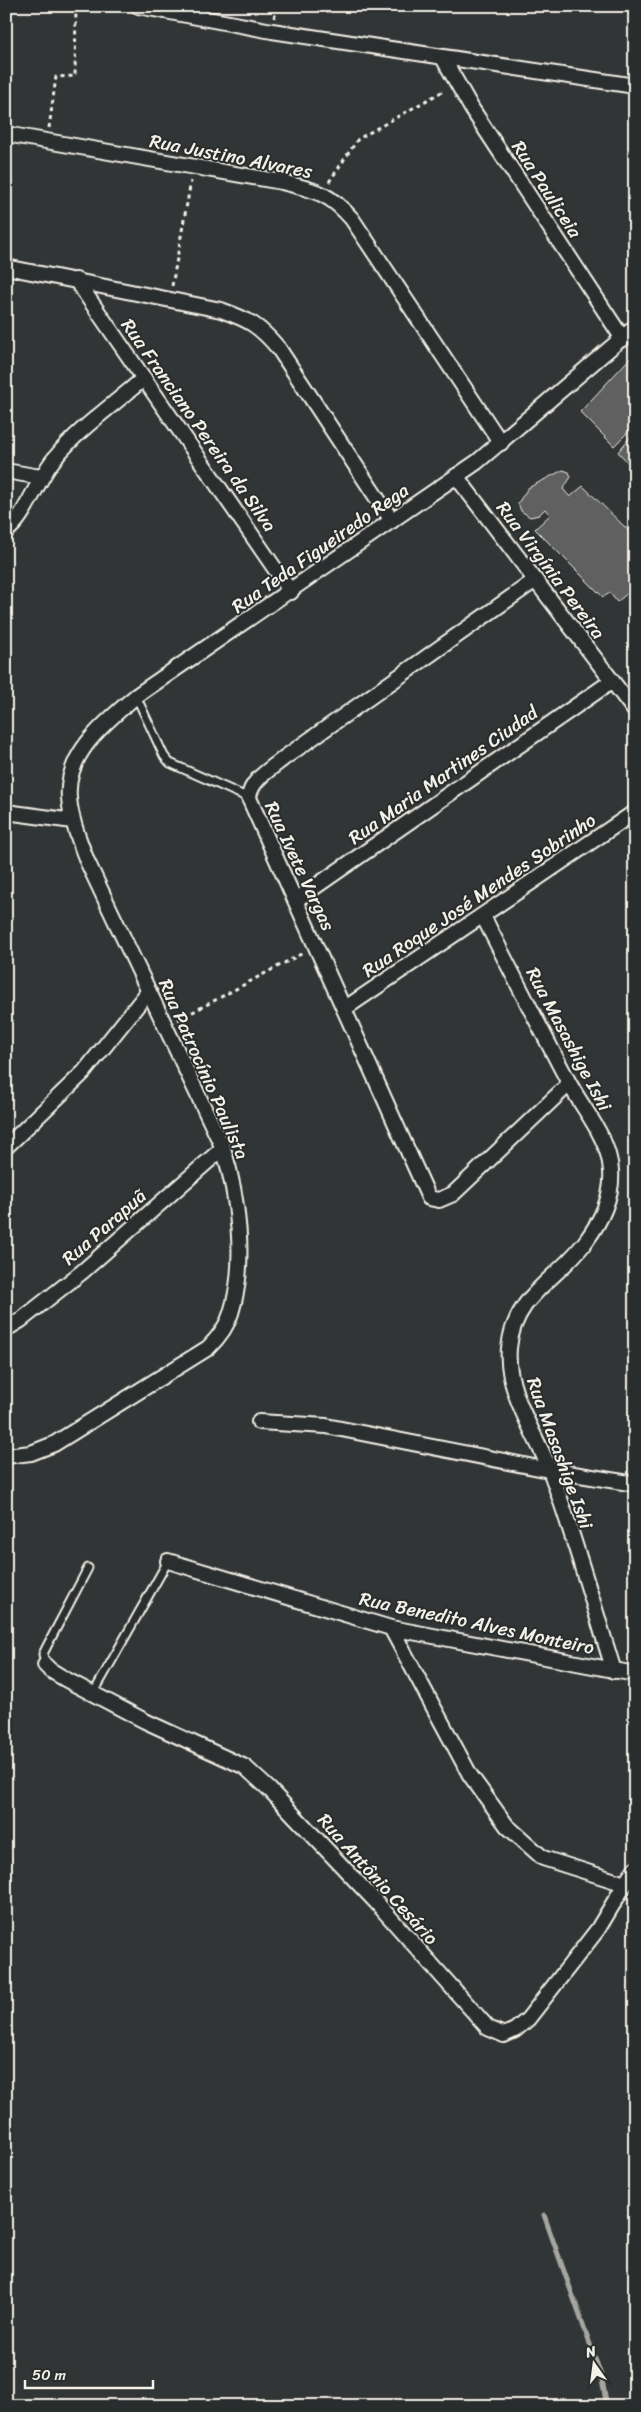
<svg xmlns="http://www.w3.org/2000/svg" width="641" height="2412" font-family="Sriracha,sans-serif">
	<rect width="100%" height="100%" fill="#323535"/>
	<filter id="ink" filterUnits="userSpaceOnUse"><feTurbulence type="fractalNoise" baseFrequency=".02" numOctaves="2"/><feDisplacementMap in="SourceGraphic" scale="10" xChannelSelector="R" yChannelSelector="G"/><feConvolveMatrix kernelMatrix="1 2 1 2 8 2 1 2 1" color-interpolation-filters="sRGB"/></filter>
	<g filter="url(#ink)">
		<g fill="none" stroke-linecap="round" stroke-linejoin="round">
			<path stroke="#a6a5a0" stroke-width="5" d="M544 2215 601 2375 607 2406"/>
		</g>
		<g fill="#5f605f" stroke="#f4f1e8">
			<path d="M631 357 635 361V425L614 446 580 412Z"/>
			<path d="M635 431V470L618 452Z"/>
			<path d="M563 470 569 472 571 477 563 489 570 497 583 486 635 537V587L617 602 610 593 603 597 535 529 550 515 545 509 539 515 530 517 521 511 518 503 528 488Z"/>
		</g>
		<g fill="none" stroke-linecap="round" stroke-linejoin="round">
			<defs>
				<g id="lane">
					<path d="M136 696 164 756 170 763 249 798"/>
					<path d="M45 1665 43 1654 47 1646 88 1568"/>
					<path d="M93 1694 168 1561"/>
				</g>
				<g id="street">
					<path d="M138 6 272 31 635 86"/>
					<path d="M443 58 472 109 623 339"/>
					<path d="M6 134 282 182C316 191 328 192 352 219L501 443"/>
					<path d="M6 267 221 310C249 320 259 325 279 349L392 521"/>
					<path d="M76 280 291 592"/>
					<path d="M6 471 40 477"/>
					<path d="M456 476 635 711"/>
					<path d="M6 531C25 519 38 477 55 458 79 428 115 404 144 378"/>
					<path d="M534 581 284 758C271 769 250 780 249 798L429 1198 439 1200 453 1194 569 1084"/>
					<path d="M6 812 73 821"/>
					<path d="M296 900 612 681"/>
					<path d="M483 916C511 971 539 1026 568 1081 583 1110 609 1137 611 1171 613 1197 600 1222 586 1241 559 1279 514 1294 509 1348 505 1391 535 1432 550 1470 574 1536 593 1604 614 1671"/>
					<path d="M344 1009 635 812"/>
					<path d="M6 1147 84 1072 148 992"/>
					<path d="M6 1329 21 1320 82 1272 223 1148"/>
					<path d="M259 1422 326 1426 549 1470 635 1484"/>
					<path d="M6 1456 31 1453 54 1444 208 1348C218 1338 227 1327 231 1313 247 1263 238 1196 223 1148L87 861C79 840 71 820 69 798 65 753 106 722 136 696L477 462 635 327"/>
					<path d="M168 1561 391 1628 635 1674"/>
					<path d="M391 1628 470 1775 507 1826 543 1858 625 1884 635 1869"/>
					<path d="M45 1665 50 1670 65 1679 145 1721 245 1767 270 1790 377 1903 488 2028 504 2035 515 2030 528 2019 598 1929 625 1884"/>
				</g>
			</defs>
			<use href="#lane" stroke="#f4f1e8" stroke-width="11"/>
			<use href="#street" stroke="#f4f1e8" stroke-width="18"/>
			<g stroke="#f4f1e8" stroke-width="3" stroke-dasharray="4 4" stroke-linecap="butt">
				<path d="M274 18 276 6"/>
				<path d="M49 128 56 77 75 76 76 6"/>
				<path d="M329 182 358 139 445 90"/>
				<path d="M172 286 191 181"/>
				<path d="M178 1020 303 953"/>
			</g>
			<use href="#lane" stroke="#2a2d2e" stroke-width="7"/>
			<use href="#street" stroke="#2a2d2e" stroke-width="14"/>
		</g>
	</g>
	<g text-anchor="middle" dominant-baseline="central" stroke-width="4" stroke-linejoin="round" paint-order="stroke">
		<g font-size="19" fill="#f4f1e8" stroke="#2a2d2e">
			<text transform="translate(231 156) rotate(11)">Rua Justino Alvares</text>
			<text transform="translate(547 189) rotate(57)">Rua Pauliceia</text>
			<text transform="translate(199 425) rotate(55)">Rua Franciano Pereira da Silva</text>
			<text transform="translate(320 548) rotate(-35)">Rua Teda Figueiredo Rega</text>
			<text transform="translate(551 570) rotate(53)">Rua Virgínia Pereira</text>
			<text transform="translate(443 775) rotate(-35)">Rua Maria Martines Ciudad</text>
			<text transform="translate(300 866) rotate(65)">Rua Ivete Vargas</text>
			<text transform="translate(479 895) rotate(-34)">Rua Roque José Mendes Sobrinho</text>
			<text transform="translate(569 1039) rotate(62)">Rua Masashige Ishi</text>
			<text transform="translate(204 1069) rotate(66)">Rua Patrocínio Paulista</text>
			<text transform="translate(104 1227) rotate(-41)">Rua Parapuã</text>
			<text transform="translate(560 1453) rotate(70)">Rua Masashige Ishi</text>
			<text transform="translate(477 1623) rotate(12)">Rua Benedito Alves Monteiro</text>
			<text transform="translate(378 1879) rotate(48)">Rua Antônio Cesário</text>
		</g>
	</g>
	<rect width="641" height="2412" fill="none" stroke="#2a2d2e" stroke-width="25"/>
	<rect x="12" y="12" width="616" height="2387" fill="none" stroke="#f4f1e8" stroke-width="2" filter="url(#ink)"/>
	<g transform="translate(594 2364) rotate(346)" stroke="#2a2d2e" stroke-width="4" paint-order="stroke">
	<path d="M0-4L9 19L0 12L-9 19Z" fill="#f4f1e8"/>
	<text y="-8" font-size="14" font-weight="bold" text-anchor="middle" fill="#f4f1e8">N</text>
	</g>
	<path d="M25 2380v8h128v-8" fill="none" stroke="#f4f1e8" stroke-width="2.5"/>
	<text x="32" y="2380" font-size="15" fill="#f4f1e8" stroke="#2a2d2e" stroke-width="4" paint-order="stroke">50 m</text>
</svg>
